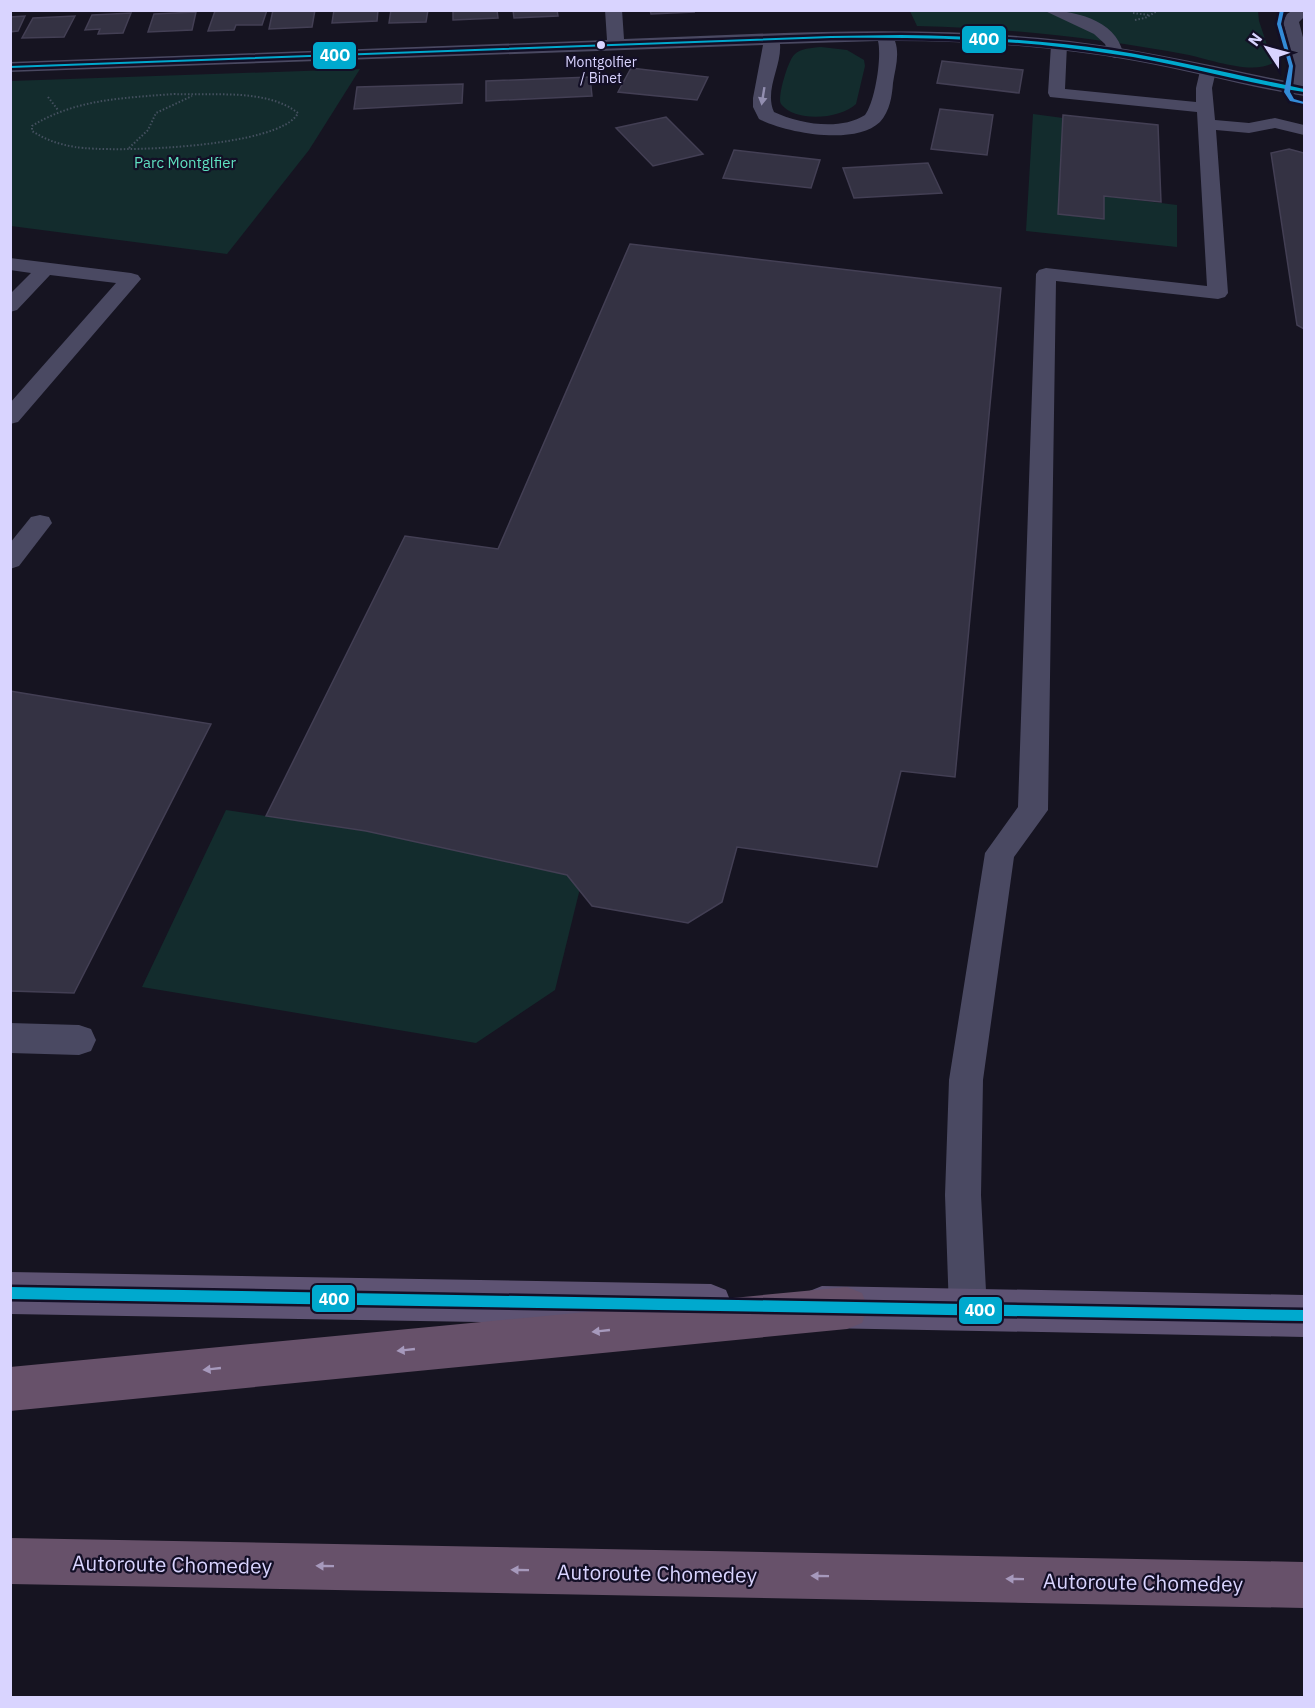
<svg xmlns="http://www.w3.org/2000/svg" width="1315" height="1708" font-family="'IBM Plex Sans',sans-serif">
	<rect width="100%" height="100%" fill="#161421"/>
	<g fill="#132c2d">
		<path d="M910 11H1258L1259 21 1273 63C1253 75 1211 60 1189 55 1099 38 1008 28 917 26Z"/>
		<path d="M821 47 847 50 864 60 865 66 856 104C841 119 795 123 781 104 777 97 788 61 794 55 800 48 812 48 821 47Z"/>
		<path d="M360 69 309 150 227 254 11 226V81Z"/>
		<path d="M1033 114 1063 118 1058 214 1104 219V196L1177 205V247L1026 231Z"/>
		<path d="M226 810 586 864 555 990 476 1043 142 987Z"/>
	</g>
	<g fill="#343243" stroke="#433f54" stroke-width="1.5">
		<path d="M267 10 262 25H236L234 30 208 31 215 11Z"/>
		<path d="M273 10H315L312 27 269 29Z"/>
		<path d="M334 10H378L377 21 332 23Z"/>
		<path d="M391 10H428L426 22 389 23Z"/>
		<path d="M453 10H497L498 18 453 20Z"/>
		<path d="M513 10H557L558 16 514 18Z"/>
		<path d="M650 10H693L694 12 651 14Z"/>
		<path d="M196 12 192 30 148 32 154 14Z"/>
		<path d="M131 13 123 33 98 34 100 29 85 30 92 15Z"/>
		<path d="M25 16 18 31 10 32V17Z"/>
		<path d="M75 16 64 37 22 38 33 18Z"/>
		<path d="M942 61 1023 70 1019 93 937 83Z"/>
		<path d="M631 68 708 77 697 100 618 92Z"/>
		<path d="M590 77 592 96 486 101V81Z"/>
		<path d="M463 84 462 103 354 109 357 87Z"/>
		<path d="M940 109 993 115 987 155 931 149Z"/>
		<path d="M1063 115 1158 125 1161 202 1104 196V219L1058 214Z"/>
		<path d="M666 117 703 154 653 166 616 128Z"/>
		<path d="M1289 149 1304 153V329L1297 325 1271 153Z"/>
		<path d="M734 150 820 160 811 188 723 178Z"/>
		<path d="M928 163 942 193 854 198 843 168Z"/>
		<path d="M630 244 1001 288 955 777 901 771 877 867 737 847 722 902 688 923 592 906 567 875 366 831 266 816 405 536 498 549Z"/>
		<path d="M10 691 211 724 74 993 10 991Z"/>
	</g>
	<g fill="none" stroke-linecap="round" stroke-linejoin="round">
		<g stroke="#44505f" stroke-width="2" stroke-dasharray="1.5 2" stroke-linecap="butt">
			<path d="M1133 13 1149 15"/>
			<path d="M1135 20 1145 18 1159 10"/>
			<path d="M174 94C213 96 266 88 298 113 281 148 112 153 75 147 58 144 46 140 32 131V126C75 99 124 98 174 94Z"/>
			<path d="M48 97 58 110"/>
			<path d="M129 148 148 130 156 113 192 96"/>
		</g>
		<g fill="#4a4962" fill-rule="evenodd">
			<path d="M1043 10C1072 10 1116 19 1123 53L1115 58 1109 56 1105 44 1094 34Z"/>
			<path d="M1293 10H1304V17L1299 22 1304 41V94L1299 95 1291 90 1294 64 1283 22 1287 14Z"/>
			<path d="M1059 40 1067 45 1065 89 1196 102V88L1200 71 1208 66 1216 71 1212 88 1215 120 1249 123 1275 118 1304 125V135L1275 128 1249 133 1216 130 1228 293 1225 297 1218 299 1056 281 1048 810 1014 857 983 1080 981 1195 987 1310 981 1323 968 1329 955 1323 949 1310 945 1195 949 1080 985 853 1018 807 1036 274 1039 270 1046 268 1207 286 1197 112 1050 97 1048 93 1051 45Z"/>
			<path d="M10 258 131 273 138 275 141 279 18 422 10 424V403L116 283 50 275 17 310 10 312V294L31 273 10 270Z"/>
			<path d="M40 515 49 517 52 523 19 566 10 569V543L31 517Z"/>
			<path d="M10 1023 79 1025 91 1029 96 1040 91 1051 79 1055 10 1053Z"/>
		</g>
		<path fill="#4a4962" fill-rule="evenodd" d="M605 10H622L624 39C763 34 902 25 1041 38 1130 46 1217 67 1304 85V96C1248 87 1192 71 1135 61 1056 47 975 41 895 41 900 55 895 69 893 83 892 96 890 111 880 122 855 146 787 133 759 119L753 107V98L763 45 10 72V62L607 40ZM878 41C882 57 875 102 865 115 840 131 800 124 774 112 764 90 782 66 780 44Z"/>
		<g fill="#5e5373" fill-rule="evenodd">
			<path d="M10 1272 711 1284 726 1290 732 1305 726 1320 711 1326 10 1314Z"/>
			<path d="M822 1286 1304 1295V1337L822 1328 807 1322 801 1307 807 1292Z"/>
		</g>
		<g fill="#67516a" fill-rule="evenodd">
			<path d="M847 1287 862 1293 868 1308 862 1323 847 1329 10 1411V1367Z"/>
			<path d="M10 1538 1304 1562V1608L10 1584Z"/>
		</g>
		<defs>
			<g id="bus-1">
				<path d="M901 35C972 36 1042 40 1111 50 1176 60 1240 76 1304 89V92C1240 82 1177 63 1113 54 1019 39 925 37 831 38L10 68V66L831 36Z"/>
				<path d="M10 1287 1304 1310V1321L10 1299Z"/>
			</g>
			<path id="bus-2" d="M1280 10H1284L1281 24 1293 66 1290 92 1294 99 1304 102V104L1290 101 1284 92 1289 66 1277 24Z"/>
		</defs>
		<use href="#bus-1" stroke="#130f26" stroke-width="5"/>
		<use href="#bus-2" stroke="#130f26" stroke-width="5"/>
		<use href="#bus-1" fill="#00a9ce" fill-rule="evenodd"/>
		<use href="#bus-2" fill="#338bd7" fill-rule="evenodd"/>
	</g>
	<defs><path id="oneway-solid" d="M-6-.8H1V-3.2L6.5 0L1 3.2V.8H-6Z" transform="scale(1.5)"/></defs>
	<use fill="#928eb0" href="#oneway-solid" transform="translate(763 96) rotate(99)"/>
	<g fill="#a699bc">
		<use href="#oneway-solid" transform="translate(601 1331) rotate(174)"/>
		<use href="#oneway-solid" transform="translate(406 1350) rotate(174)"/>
		<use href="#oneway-solid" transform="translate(212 1369) rotate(174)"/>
		<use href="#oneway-solid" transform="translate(325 1566) rotate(-179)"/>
		<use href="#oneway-solid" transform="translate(520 1570) rotate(-179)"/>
		<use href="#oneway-solid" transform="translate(820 1576) rotate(-179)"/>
		<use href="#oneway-solid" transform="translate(1015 1579) rotate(-179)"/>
	</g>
	<circle fill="#d9d4ff" stroke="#130f26" stroke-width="2" cx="601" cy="45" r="5"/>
	<g text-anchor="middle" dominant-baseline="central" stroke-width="4.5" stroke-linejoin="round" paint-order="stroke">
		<g font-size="14" fill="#d9d4ff" stroke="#130f26">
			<text x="601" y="62">Montgolfier<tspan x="601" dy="16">/ Binet</tspan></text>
		</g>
		<g font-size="15" fill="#5fe0c0" stroke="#130f26">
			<text x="185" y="162">Parc Montglfier</text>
		</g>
		<g font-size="21" fill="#d9d4ff" stroke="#130f26">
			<text transform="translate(172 1564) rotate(1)">Autoroute Chomedey</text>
			<text transform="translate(657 1573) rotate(1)">Autoroute Chomedey</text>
			<text transform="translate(1143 1582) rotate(1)">Autoroute Chomedey</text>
		</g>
	</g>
	<g stroke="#130f26" stroke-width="2">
		<rect x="961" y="25" width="46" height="29" rx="6" fill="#00a9ce"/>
		<rect x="312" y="41" width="45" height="29" rx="6" fill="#00a9ce"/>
		<rect x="311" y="1284" width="45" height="29" rx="6" fill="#00a9ce"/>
		<rect x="958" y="1296" width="45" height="29" rx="6" fill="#00a9ce"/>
	</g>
	<g font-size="16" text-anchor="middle" font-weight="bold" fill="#fff">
		<text x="984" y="45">40O</text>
		<text x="335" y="61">40O</text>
		<text x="334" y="1305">40O</text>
		<text x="980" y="1316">40O</text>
	</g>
	<rect width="1315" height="1708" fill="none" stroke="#d9d4ff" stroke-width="24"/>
	<g transform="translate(1267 48) rotate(306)" stroke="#130f26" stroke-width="4.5" paint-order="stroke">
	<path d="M0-4.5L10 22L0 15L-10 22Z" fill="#d9d4ff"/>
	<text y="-9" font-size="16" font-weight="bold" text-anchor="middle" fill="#d9d4ff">N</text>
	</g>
</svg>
